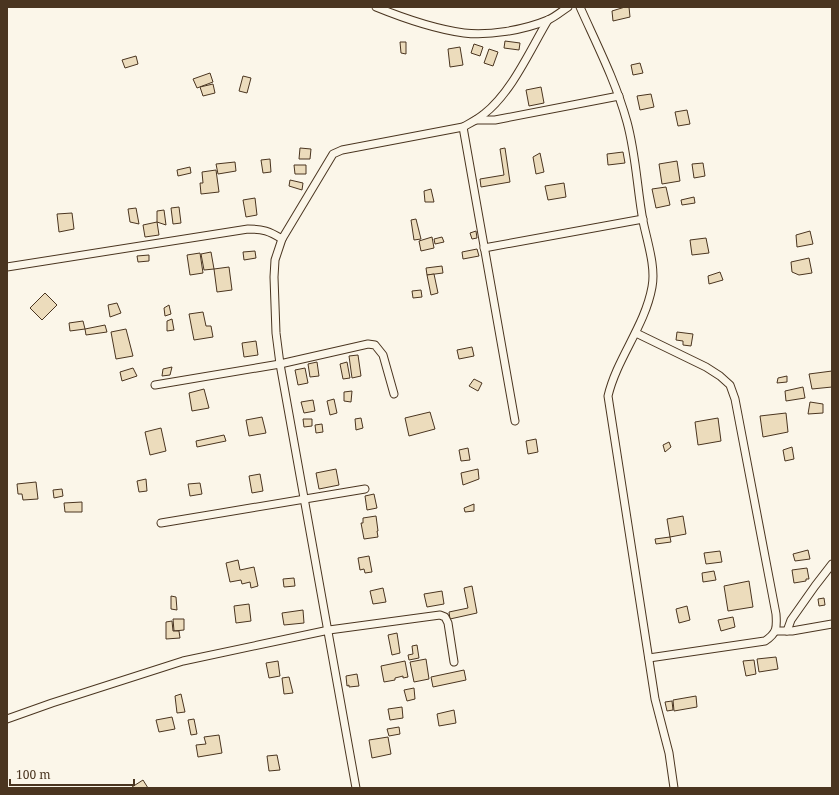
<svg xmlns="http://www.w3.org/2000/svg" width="839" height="795" font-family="'Noto Serif',serif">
	<rect width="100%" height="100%" fill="#fbf6e9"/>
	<g fill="#ecdcbc" stroke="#4a3520">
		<path d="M625 7H629L630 17 613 21 612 11Z"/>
		<path d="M505 41 520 43 519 50 504 48Z"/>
		<path d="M400 42H406V54L401 53Z"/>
		<path d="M474 44 483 47 480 56 471 53Z"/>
		<path d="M460 47 463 65 450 67 448 49Z"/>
		<path d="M489 49 498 52 493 66 484 63Z"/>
		<path d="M136 56 138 64 125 68 122 60Z"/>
		<path d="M640 63 643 73 633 75 631 65Z"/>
		<path d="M210 73 213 82 197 88 193 79Z"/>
		<path d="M243 76 251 78 247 93 239 91Z"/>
		<path d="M213 84 215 93 203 96 200 87Z"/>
		<path d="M541 87 544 103 529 106 526 90Z"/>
		<path d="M651 94 654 107 640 110 637 96Z"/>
		<path d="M687 110 690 124 678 126 675 112Z"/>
		<path d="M300 148 311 149 310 159H299Z"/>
		<path d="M505 148 510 182 481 187 480 179 504 175 500 149Z"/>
		<path d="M623 152 625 163 608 165 607 154Z"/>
		<path d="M540 153 544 172 536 174 533 157Z"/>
		<path d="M270 159 271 172 263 173 261 160Z"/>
		<path d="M677 161 680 181 662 184 659 164Z"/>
		<path d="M235 162 236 171 218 174 216 164Z"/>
		<path d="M703 163 705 176 694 178 692 164Z"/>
		<path d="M294 165H306V174H295Z"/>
		<path d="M190 167 191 173 178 176 177 170Z"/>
		<path d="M216 170 219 192 201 194 200 183H203L202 172Z"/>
		<path d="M290 180 303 183 302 190 289 186Z"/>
		<path d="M564 183 566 197 548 200 545 186Z"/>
		<path d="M666 187 670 205 656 208 652 189Z"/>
		<path d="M431 189 434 202H425L424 191Z"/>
		<path d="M694 197 695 203 682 205 681 200Z"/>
		<path d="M255 198 257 215 246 217 243 200Z"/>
		<path d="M179 207 181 223 173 224 171 208Z"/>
		<path d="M136 208 139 224 130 222 128 209Z"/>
		<path d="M164 210 166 225 157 222V211Z"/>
		<path d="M72 213 74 229 59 232 57 214Z"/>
		<path d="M416 219 421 239 414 240 411 220Z"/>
		<path d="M157 222 159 235 145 237 143 225Z"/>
		<path d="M476 231 477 238 472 239 470 233Z"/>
		<path d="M810 231 813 244 797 247 796 235Z"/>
		<path d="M432 237 434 248 421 251 419 241Z"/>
		<path d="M442 237 444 242 435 244 434 239Z"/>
		<path d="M706 238 709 253 692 255 690 240Z"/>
		<path d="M477 249 479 256 463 259 462 252Z"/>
		<path d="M255 251 256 258 244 260 243 252Z"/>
		<path d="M211 252 214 269 204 270 201 254Z"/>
		<path d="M200 253 203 273 190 275 187 255Z"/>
		<path d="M149 255V261L138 262 137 256Z"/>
		<path d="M809 258 812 273 799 275 792 272 791 262Z"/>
		<path d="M442 266 443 273 427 275 426 268Z"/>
		<path d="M229 267 232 290 217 292 214 269Z"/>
		<path d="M720 272 723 280 709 284 708 276Z"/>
		<path d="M434 274 438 293 431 295 427 275Z"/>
		<path d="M421 290 422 297 413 298 412 291Z"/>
		<path d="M45 293 57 305 42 320 30 308Z"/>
		<path d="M117 303 121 313 110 317 108 305Z"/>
		<path d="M169 305 171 314 165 316 164 308Z"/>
		<path d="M203 312 206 326H211L213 337 194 340 189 314Z"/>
		<path d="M172 319 174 330 167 331V321Z"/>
		<path d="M83 321 85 329 70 331 69 323Z"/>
		<path d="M105 325 107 332 86 335 85 329Z"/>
		<path d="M126 329 133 356 116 359 111 332Z"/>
		<path d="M677 332 693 334 691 346 683 345V341L676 340Z"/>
		<path d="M256 341 258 355 244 357 242 343Z"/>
		<path d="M472 347 474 356 459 359 457 350Z"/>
		<path d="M358 355 361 376 352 378 349 356Z"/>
		<path d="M317 362 319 376 310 377 308 364Z"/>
		<path d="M347 362 350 378 343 379 340 364Z"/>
		<path d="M172 367 170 375 162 376 163 369Z"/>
		<path d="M133 368 137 376 122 381 120 372Z"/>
		<path d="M305 368 308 383 298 385 295 370Z"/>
		<path d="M832 371V387L812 389 809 374Z"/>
		<path d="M787 376V382L777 383 778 378Z"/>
		<path d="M474 379 482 383 478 391 469 386Z"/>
		<path d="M803 387 805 398 786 401 785 391Z"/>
		<path d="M204 389 209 408 192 411 189 393Z"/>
		<path d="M352 391 351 402 344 401V392Z"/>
		<path d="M334 399 337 413 330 415 327 401Z"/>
		<path d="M313 400 315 411 304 413 301 402Z"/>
		<path d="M810 402 823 404V413L808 414Z"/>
		<path d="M430 412 435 429 409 436 405 418Z"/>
		<path d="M786 413 788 432 763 437 760 416Z"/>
		<path d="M262 417 266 433 249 436 246 420Z"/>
		<path d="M361 418 363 428 356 430 355 419Z"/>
		<path d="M718 418 721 441 698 445 695 422Z"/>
		<path d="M303 419H312V426L304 427Z"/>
		<path d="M322 424 323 432 316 433 315 425Z"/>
		<path d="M161 428 166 451 150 455 145 432Z"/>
		<path d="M224 435 226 441 197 447 196 441Z"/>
		<path d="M536 439 538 452 528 454 526 441Z"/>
		<path d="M669 442 671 447 665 452 663 445Z"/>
		<path d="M792 447 794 459 785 461 783 450Z"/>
		<path d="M468 448 470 460 461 461 459 450Z"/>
		<path d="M336 469 339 485 319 489 316 473Z"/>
		<path d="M478 469 479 479 463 485 461 473Z"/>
		<path d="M260 474 263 491 252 493 249 476Z"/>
		<path d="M146 479 147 491 139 492 137 481Z"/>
		<path d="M36 482 38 499 23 500 22 494H18L17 484Z"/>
		<path d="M200 483 202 494 190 496 188 484Z"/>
		<path d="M62 489 63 496 54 498 53 490Z"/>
		<path d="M374 494 377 508 367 510 365 496Z"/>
		<path d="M82 502V512H65L64 503Z"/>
		<path d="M474 504V511L465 512 464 508Z"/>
		<path d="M376 516 378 531H377L378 537 364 539 361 523H363V518Z"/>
		<path d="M683 516 686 534 670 537 667 519Z"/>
		<path d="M670 537 671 542 656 544 655 539Z"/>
		<path d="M808 550 810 559 795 561 793 554Z"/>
		<path d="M720 551 722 562 706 564 704 553Z"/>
		<path d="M369 556 372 572 365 573 364 569 360 570 358 558Z"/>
		<path d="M238 560 240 570 254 567 258 586 251 588 250 582 242 584 241 580 230 582 226 563Z"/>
		<path d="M807 568 809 579H806V581L794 583 792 570Z"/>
		<path d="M714 571 716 580 703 582 702 573Z"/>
		<path d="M294 578 295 586 284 587 283 579Z"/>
		<path d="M749 581 753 607 728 611 724 586Z"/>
		<path d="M472 586 477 613 450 619 449 612 468 608 464 588Z"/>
		<path d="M383 588 386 602 373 604 370 591Z"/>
		<path d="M442 591 444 604 427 607 424 594Z"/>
		<path d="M171 596 176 597 177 610 171 609Z"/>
		<path d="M824 598 825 605 819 606 818 599Z"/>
		<path d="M249 604 251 621 236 623 234 606Z"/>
		<path d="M687 606 690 620 679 623 676 609Z"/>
		<path d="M303 610 304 623 284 625 282 613Z"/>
		<path d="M733 617 735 627 721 631 718 620Z"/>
		<path d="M173 619H184V630L174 631Z"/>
		<path d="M172 621 173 631H179L180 638 166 639V622Z"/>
		<path d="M397 633 400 653 392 655 388 635Z"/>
		<path d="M417 645 419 658 409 660 408 655 413 654 412 646Z"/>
		<path d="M776 657 778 669 759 672 757 659Z"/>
		<path d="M426 659 429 679 414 682 410 662Z"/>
		<path d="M754 660 756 674 746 676 743 661Z"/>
		<path d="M278 661 280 676 269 678 266 663Z"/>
		<path d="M405 661 408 677 403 678V676L395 678V680L384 682 381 666Z"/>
		<path d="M464 670 466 680 433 687 431 677Z"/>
		<path d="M357 674 359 686 349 687V685L347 686 346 676Z"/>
		<path d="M289 677 293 693 284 694 282 678Z"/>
		<path d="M414 688 415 699 407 701 404 690Z"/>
		<path d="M181 694 185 712 177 713 175 696Z"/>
		<path d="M696 696 697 707 674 711 673 700Z"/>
		<path d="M672 701 673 710 667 711 665 702Z"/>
		<path d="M402 707 403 718 390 720 388 709Z"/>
		<path d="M454 710 456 723 439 726 437 714Z"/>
		<path d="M172 717 175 729 159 732 156 720Z"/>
		<path d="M194 719 197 734 191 735 188 720Z"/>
		<path d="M399 727 400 734 389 736 387 729Z"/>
		<path d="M219 735 222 753 198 757 196 745 206 744 204 737Z"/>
		<path d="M388 737 391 754 372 758 369 740Z"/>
		<path d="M277 755 280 770 269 771 267 756Z"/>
		<path d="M143 780 148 788H132V787Z"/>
	</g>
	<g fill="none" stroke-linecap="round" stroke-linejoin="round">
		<defs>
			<g id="street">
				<path d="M376 7C403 18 435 29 464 33 489 36 524 30 548 20 555 17 562 11 568 7"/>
				<path d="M580 7C597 45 616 82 627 122 636 155 637 188 643 221 647 241 656 267 652 287 645 326 617 358 608 396L655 699 669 753 674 788"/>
				<path d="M476 120H495L619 96"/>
				<path d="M463 127 515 421"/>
				<path d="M282 239 275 260 274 277 276 333 280 364 356 788"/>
				<path d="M484 248 643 219"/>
				<path d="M7 267 248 229C263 229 269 231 282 239L333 154 342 150 463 127C470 123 477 120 484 114 512 92 530 50 548 20"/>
				<path d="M636 333 706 367 720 376 730 385 735 399 776 614C777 628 777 633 765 641L649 658"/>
				<path d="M155 385 280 364 368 344 375 345 383 355 394 394"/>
				<path d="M161 523 365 489"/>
				<path d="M776 631H792L832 624"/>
				<path d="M787 631 791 620 815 586 832 564"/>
				<path d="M7 719 52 703 183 661 329 630 440 615 445 617 448 623 454 662"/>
			</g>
		</defs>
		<use href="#street" stroke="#4a3520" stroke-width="9"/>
		<use href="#street" stroke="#fbf6e9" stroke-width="7"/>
	</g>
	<rect width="839" height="795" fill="none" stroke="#4a3520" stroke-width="16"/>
	<path d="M10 779v6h124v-6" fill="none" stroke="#4a3520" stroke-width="2"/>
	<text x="16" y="779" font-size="12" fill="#4a3520" stroke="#fbf6e9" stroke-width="3" paint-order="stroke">100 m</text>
</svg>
